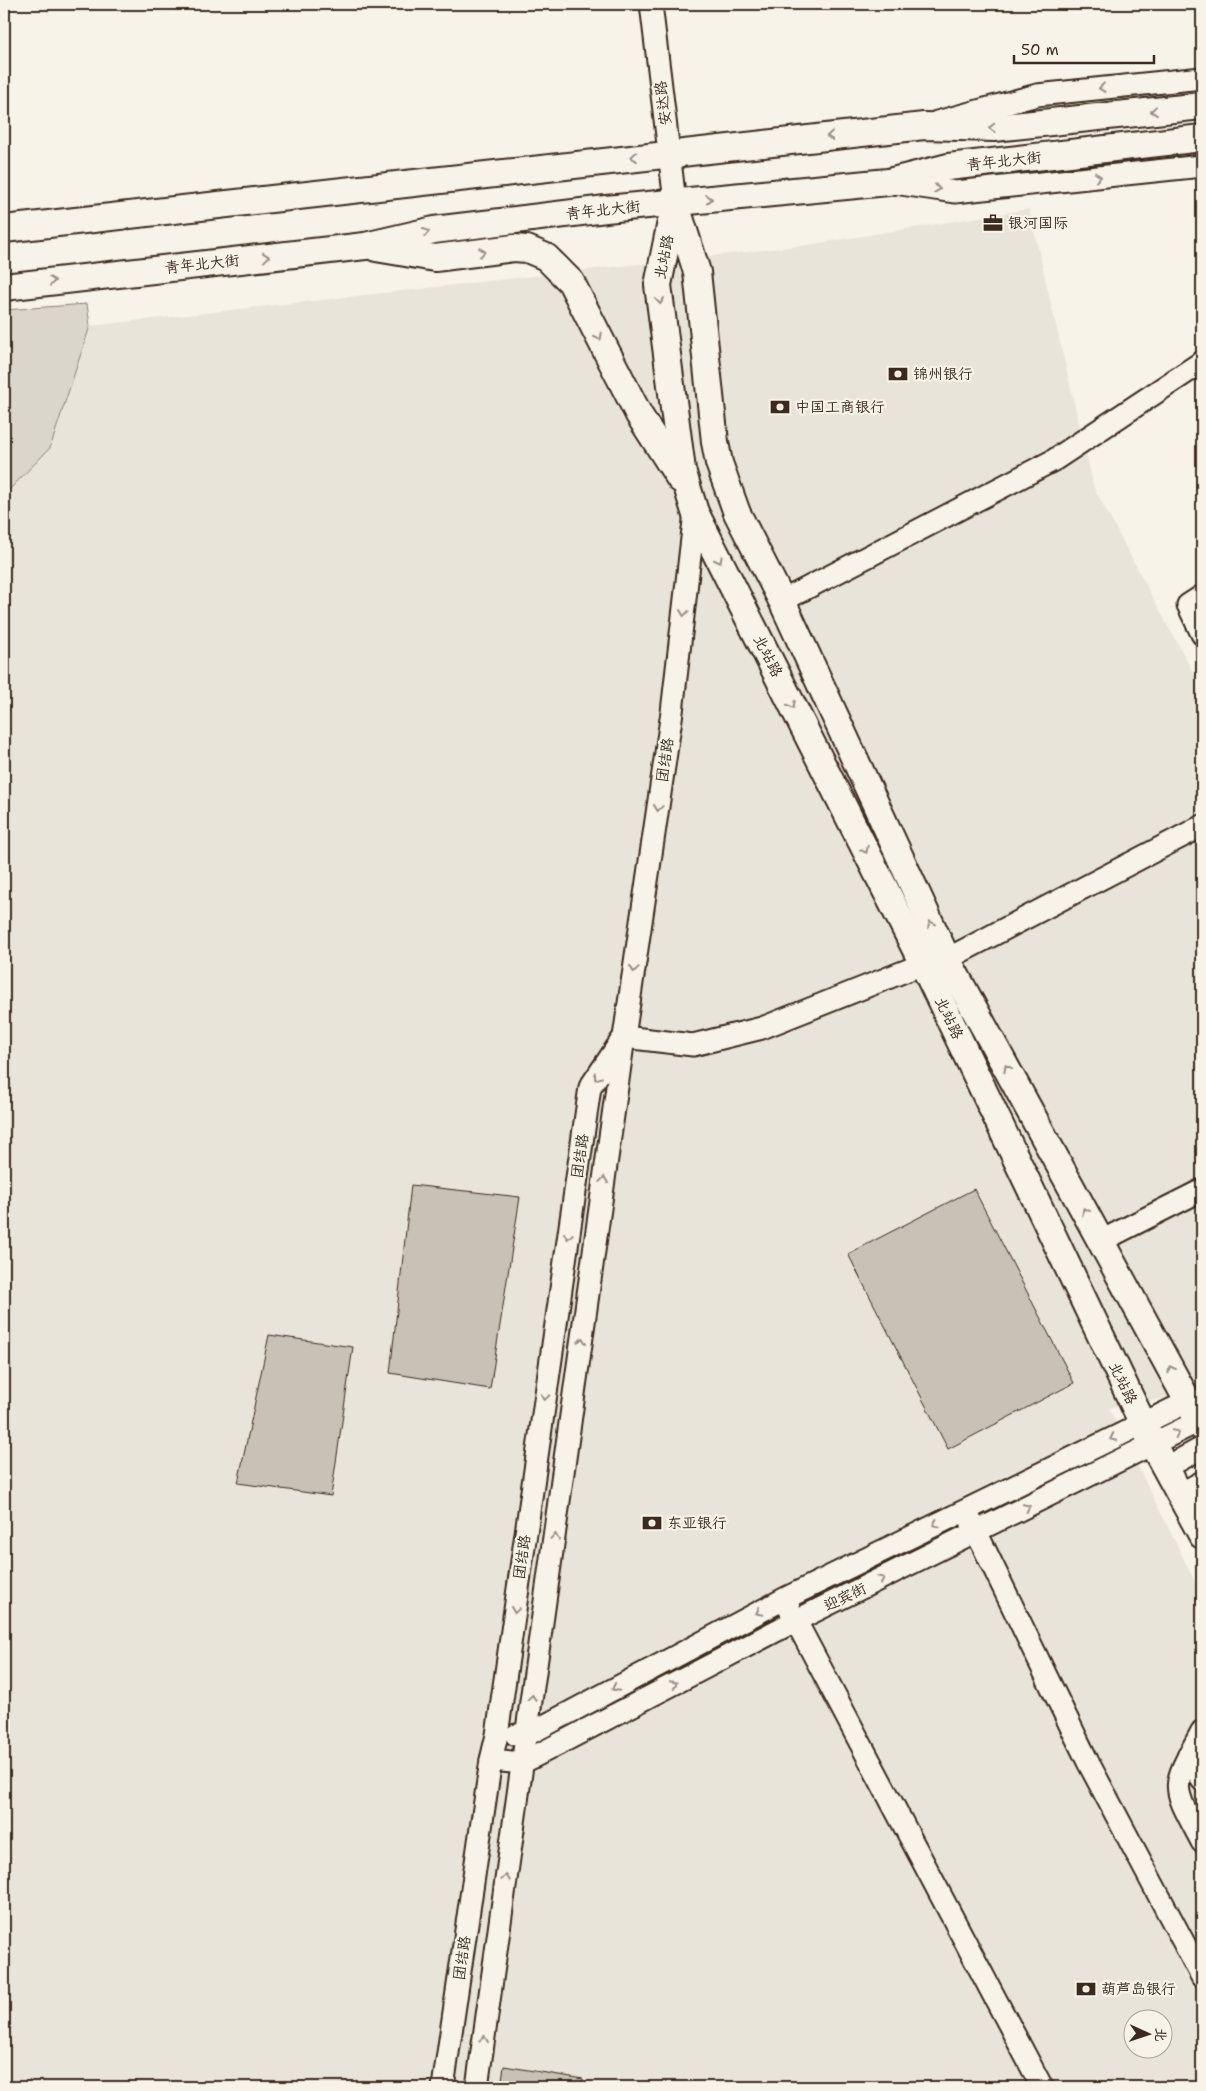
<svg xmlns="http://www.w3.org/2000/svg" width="1206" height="2091" font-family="'Shantell Sans','LXGW WenKai TC',sans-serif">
	<rect width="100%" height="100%" fill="#f7f3e8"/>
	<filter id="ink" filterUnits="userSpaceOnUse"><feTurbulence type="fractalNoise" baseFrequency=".02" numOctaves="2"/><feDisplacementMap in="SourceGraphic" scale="10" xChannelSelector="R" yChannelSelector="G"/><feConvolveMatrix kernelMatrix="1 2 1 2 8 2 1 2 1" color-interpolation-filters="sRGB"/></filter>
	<g filter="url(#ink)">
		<path fill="#e9e4d9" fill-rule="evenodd" d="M1029 209 1094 488 1202 689V1392L1109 1408 1202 1596V2087H4V495L50 448 90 326 808 245ZM1134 2018H1164V2048H1134Z"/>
		<path fill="#dbd6cb" stroke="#8b8074" d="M87 304 90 326 50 448 4 495V310Z"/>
		<g fill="#c8c1b6" stroke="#3b2a1e">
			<path d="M411 1185 520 1197 490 1389 390 1373Z"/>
			<path d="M974 1189 1074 1383 948 1449 848 1254Z"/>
			<path d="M269 1335 353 1347 331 1496 238 1483Z"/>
			<path d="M504 2066 583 2079 582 2087H501Z"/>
		</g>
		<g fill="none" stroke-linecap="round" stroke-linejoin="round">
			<defs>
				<g id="minor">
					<path d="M651 4 675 202"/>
					<path d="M937 122 1037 95 1202 78"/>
					<path d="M894 183 955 192 1202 166"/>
					<path d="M1202 596 1188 605 1202 634"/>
					<path d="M782 601 1054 460 1202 362"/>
					<path d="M624 1037 693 1045 762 1028 923 964 947 959 1202 826"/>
					<path d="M1101 1241 1202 1190"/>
					<path d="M1165 1468 1202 1448"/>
					<path d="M1180 1494 1202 1482"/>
					<path d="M970 1519 1088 1762 1202 1977"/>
					<path d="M789 1608 1042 2087"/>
					<path d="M1202 1731C1170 1790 1171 1783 1202 1842"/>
					<path d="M516 1735H527L784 1599 1189 1401"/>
					<path d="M1189 1754 1202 1780"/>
					<path d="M491 1760 522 1763 795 1621 1199 1421"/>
					<path d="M443 2087 491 1760 497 1735 590 1087 621 1041"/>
					<path d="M477 2087 624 1037 672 712 695 512"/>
				</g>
				<g id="major">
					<path d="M675 202 658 285 682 470 695 512 923 964 1153 1445 1202 1535"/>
					<path d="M676 205 697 272 715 442 719 463 737 513 782 601 947 959 1202 1427"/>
					<path d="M4 229 924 126 994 128 1202 106"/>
					<path d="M376 248 435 258 514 248 527 249 546 257 571 282 639 415 680 479"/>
					<path d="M4 287 365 246 434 230 606 209 888 182 948 167 1202 138"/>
				</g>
			</defs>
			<use href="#minor" stroke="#3b2a1e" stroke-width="25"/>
			<use href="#major" stroke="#3b2a1e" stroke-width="30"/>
			<use href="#minor" stroke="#f7f3e8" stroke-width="21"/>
			<use href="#major" stroke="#f7f3e8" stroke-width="26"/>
		</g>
		<defs><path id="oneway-chevron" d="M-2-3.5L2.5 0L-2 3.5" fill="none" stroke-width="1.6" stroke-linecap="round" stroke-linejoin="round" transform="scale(1.25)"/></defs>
		<g stroke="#998e83">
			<use href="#oneway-chevron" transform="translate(1102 88) rotate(174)"/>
			<use href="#oneway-chevron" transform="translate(1154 111) rotate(174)"/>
			<use href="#oneway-chevron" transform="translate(992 128) rotate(179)"/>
			<use href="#oneway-chevron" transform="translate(830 136) rotate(174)"/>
			<use href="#oneway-chevron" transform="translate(634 157) rotate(174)"/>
			<use href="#oneway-chevron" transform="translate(1098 177) rotate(-6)"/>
			<use href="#oneway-chevron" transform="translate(937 189) rotate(8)"/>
			<use href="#oneway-chevron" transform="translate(709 199) rotate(-5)"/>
			<use href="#oneway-chevron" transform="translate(426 232) rotate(-13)"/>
			<use href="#oneway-chevron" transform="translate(482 252) rotate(-7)"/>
			<use href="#oneway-chevron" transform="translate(266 257) rotate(-6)"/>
			<use href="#oneway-chevron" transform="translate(52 281) rotate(-6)"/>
			<use href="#oneway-chevron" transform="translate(660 301) rotate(83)"/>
			<use href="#oneway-chevron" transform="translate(599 337) rotate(63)"/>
			<use href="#oneway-chevron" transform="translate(719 560) rotate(63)"/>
			<use href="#oneway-chevron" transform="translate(684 613) rotate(97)"/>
			<use href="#oneway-chevron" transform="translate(792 705) rotate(63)"/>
			<use href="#oneway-chevron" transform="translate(658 808) rotate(98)"/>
			<use href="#oneway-chevron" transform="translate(865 850) rotate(63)"/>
			<use href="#oneway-chevron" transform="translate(931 924) rotate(-115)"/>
			<use href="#oneway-chevron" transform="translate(634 969) rotate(98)"/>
			<use href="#oneway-chevron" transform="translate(1007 1068) rotate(-119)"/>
			<use href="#oneway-chevron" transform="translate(597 1077) rotate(124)"/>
			<use href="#oneway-chevron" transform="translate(604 1180) rotate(-82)"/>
			<use href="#oneway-chevron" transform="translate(1085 1211) rotate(-119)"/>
			<use href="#oneway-chevron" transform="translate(568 1236) rotate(98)"/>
			<use href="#oneway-chevron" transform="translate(582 1341) rotate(-82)"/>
			<use href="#oneway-chevron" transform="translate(1171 1369) rotate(-119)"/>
			<use href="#oneway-chevron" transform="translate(545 1397) rotate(98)"/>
			<use href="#oneway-chevron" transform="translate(1176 1433) rotate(-27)"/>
			<use href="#oneway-chevron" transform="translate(1113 1438) rotate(154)"/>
			<use href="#oneway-chevron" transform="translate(1027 1507) rotate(-26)"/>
			<use href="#oneway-chevron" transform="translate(936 1524) rotate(154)"/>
			<use href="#oneway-chevron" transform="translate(555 1537) rotate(-82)"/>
			<use href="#oneway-chevron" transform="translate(881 1579) rotate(-26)"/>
			<use href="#oneway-chevron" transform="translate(515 1610) rotate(98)"/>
			<use href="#oneway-chevron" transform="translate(759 1612) rotate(152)"/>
			<use href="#oneway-chevron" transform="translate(674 1684) rotate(-27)"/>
			<use href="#oneway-chevron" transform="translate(615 1688) rotate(152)"/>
			<use href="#oneway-chevron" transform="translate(532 1698) rotate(-82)"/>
			<use href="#oneway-chevron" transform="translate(506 1878) rotate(-82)"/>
			<use href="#oneway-chevron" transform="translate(484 2039) rotate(-82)"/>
		</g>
	</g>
	<defs>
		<symbol id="office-bare" viewBox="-9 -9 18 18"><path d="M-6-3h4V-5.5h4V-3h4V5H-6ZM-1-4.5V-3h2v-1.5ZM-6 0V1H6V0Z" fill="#3b2a1e" stroke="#f7f3e8" stroke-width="2.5" paint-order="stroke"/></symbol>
		<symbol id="bank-bare" viewBox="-9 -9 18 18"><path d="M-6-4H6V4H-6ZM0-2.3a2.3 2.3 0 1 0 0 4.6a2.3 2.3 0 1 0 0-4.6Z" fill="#3b2a1e" stroke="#f7f3e8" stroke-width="2.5" paint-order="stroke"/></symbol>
	</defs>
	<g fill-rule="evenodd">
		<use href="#office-bare" x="979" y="209" width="28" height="28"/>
		<use href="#bank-bare" x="884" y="360" width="28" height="28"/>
		<use href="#bank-bare" x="766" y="393" width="28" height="28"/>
		<use href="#bank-bare" x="638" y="1509" width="28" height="28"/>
		<use href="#bank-bare" x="1072" y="1975" width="28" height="28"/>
	</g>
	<g text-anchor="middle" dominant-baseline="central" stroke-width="4.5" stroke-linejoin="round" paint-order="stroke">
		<g font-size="15" fill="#3b2a1e" stroke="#f7f3e8">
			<text transform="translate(663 103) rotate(-97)">安达路</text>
			<text transform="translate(1004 161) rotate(-6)">青年北大街</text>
			<text transform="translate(603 210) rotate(-6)">青年北大街</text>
			<text transform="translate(664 257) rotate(-79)">北站路</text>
			<text transform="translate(202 264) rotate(-6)">青年北大街</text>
			<text transform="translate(768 656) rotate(63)">北站路</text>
			<text transform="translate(665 760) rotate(-82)">团结路</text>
			<text transform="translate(949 1018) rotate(64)">北站路</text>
			<text transform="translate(580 1156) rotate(-82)">团结路</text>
			<text transform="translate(1123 1383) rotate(64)">北站路</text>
			<text transform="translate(522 1557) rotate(-82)">团结路</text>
			<text transform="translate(845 1597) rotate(-26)">迎宾街</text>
			<text transform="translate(462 1958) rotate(-82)">团结路</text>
		</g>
		<g font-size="15" fill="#3b2a1e" stroke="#f7f3e8" text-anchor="start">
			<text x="1008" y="223">银河国际</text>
			<text x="913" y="374">锦州银行</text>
			<text x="795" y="407">中国工商银行</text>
			<text x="667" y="1523">东亚银行</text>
			<text x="1101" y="1989">葫芦岛银行</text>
		</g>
	</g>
	<rect width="1206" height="2091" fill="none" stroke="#f7f3e8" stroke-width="20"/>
	<rect x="10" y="10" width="1186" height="2071" fill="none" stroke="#3b2a1e" stroke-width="2" filter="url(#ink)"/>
	<g transform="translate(1148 2034) rotate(93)"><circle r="24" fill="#f7f3e8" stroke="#aca397"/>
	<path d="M0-4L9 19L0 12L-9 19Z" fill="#3b2a1e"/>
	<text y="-8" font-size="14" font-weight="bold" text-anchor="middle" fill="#3b2a1e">北</text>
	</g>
	<path d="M1014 55v8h140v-8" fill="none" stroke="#3b2a1e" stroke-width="2.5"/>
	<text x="1021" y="55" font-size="15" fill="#3b2a1e" stroke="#f7f3e8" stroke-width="4" paint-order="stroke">50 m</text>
</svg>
